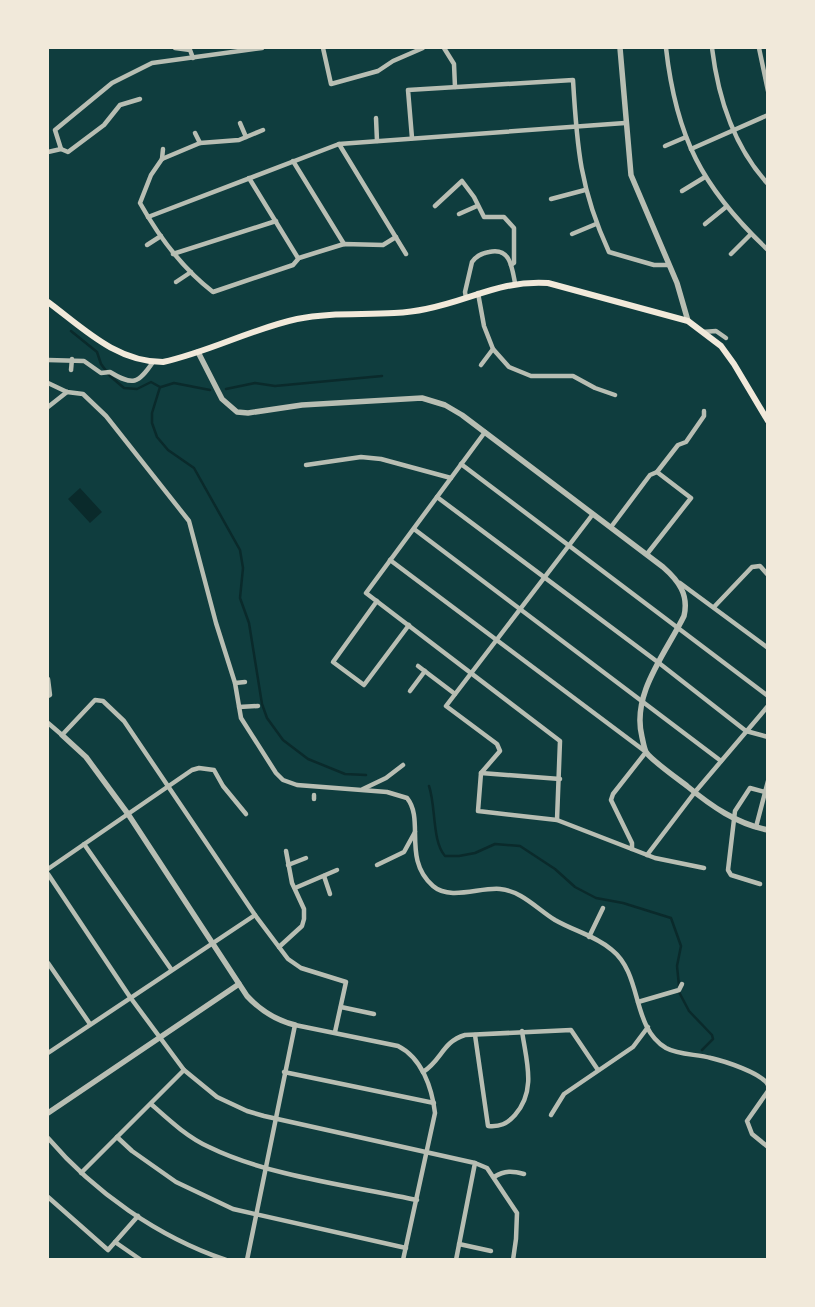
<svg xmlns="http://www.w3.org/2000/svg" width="815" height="1307" font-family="'Playfair Display',serif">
	<rect width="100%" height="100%" fill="#0f3d3e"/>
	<path fill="#0a2a2b" d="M80 488 102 512 90 523 68 499Z"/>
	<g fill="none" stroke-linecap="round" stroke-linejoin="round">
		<g stroke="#0a2a2b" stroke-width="2.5">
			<path d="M71 331 97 352 101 364 110 376 124 388 137 389 151 382 160 387 152 413V423L157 437 168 450 194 468 240 550 243 568 240 598 249 623 262 704 267 718 283 740 308 759 345 774 366 775"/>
			<path d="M161 387 174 383 210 390"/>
			<path d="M226 389 255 383 275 386 382 376"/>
			<path d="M429 786C436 806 432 842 445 856H459L475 853 495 844 520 846 555 869 575 887 596 898 623 903 671 918 681 946 677 966 679 986"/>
			<path d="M679 992 689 1011 712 1035 713 1039 702 1050"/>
		</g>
		<g stroke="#b8beb3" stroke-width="4.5">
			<path d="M175 48 190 50 193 58"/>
			<path d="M323 48 331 84 378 71 393 61 423 48"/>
			<path d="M444 48 454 64 455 87"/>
			<path d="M666 48C676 137 702 188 768 250"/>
			<path d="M712 48C718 97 733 146 768 184"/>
			<path d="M759 48 768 91"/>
			<path d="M376 118 377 141"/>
			<path d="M240 123 246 137"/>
			<path d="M263 130 239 140 200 143 162 159 151 175 140 203C159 237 182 268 213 292L293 265 299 258 344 244 383 245 396 237"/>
			<path d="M195 133 200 143"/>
			<path d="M412 138 408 90 573 80C577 148 580 189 609 252L654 265H669"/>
			<path d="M339 144 406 254"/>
			<path d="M665 146 686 137"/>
			<path d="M61 149 68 152 104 125 120 105 140 99"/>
			<path d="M691 149 768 115"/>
			<path d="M48 152 61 149 55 130 112 83 152 63 262 48"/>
			<path d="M162 159 163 149"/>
			<path d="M293 161 344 244"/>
			<path d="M249 178 298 258"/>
			<path d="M682 191 705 177"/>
			<path d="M551 199 585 190"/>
			<path d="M435 206 462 181 474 197 484 217H504L514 228V263L511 265"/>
			<path d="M459 214 477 206"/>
			<path d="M148 217 339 144 625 123"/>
			<path d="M705 224 726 207"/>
			<path d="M572 234 596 224"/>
			<path d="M147 245 161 236"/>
			<path d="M173 254 276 221"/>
			<path d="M731 254 751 234"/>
			<path d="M176 282 191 272"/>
			<path d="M478 293 484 326 493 349 509 367 531 376H573L595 388 615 395"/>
			<path d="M466 298 465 292 472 262C476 256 483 253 489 252 510 247 512 267 515 283"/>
			<path d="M702 332 716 331 726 338"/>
			<path d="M48 360 84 361 101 373 110 372C133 386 138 384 153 362"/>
			<path d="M481 365 493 349"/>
			<path d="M71 370 72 359"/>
			<path d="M48 383 67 392 83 394 106 416 189 521 216 623 235 683 241 718 276 773 283 780 297 785 387 792 407 798C425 820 402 859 433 886 450 901 480 887 500 889 522 891 537 909 555 920 574 931 596 936 612 950 643 975 631 1027 666 1048 679 1055 696 1054 711 1058 724 1061 762 1073 768 1085"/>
			<path d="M48 407 67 392"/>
			<path d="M485 432 366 593 560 741 557 820"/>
			<path d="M461 464 768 696"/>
			<path d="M306 465 361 457 381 459 451 478"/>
			<path d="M437 497 659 663 746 731 768 737"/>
			<path d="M593 514 446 706 497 744 500 751 481 773 478 811 557 820 655 858 704 868"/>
			<path d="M611 527 650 475 657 472 678 445 686 442 704 416V411"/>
			<path d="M414 529 721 761"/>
			<path d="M647 554 691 498 657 472"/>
			<path d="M390 560 646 752 613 794 611 800 632 843V849"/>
			<path d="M680 583 768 648"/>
			<path d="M377 601 333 662 364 685 409 625"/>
			<path d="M714 607 752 567 760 566 768 575"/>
			<path d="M418 666 455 694"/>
			<path d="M48 679 50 695 48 696"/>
			<path d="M235 683 245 682"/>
			<path d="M410 691 425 671"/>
			<path d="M239 707 258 706"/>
			<path d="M48 723 62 735 95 700 103 701 124 721 255 915 288 959 301 968 346 982 335 1032"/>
			<path d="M481 773 560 779"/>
			<path d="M363 789 386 778 403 765"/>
			<path d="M314 799V795"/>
			<path d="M756 827 768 781"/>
			<path d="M84 844 171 969"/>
			<path d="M647 855 695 792 768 706"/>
			<path d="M288 865 306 858"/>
			<path d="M377 865 404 852 415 832"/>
			<path d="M48 869 192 770 199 768 214 770 223 786 246 814"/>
			<path d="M48 874 130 997 184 1070 217 1097 247 1111 264 1116 475 1163 456 1260"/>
			<path d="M324 876 330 894"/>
			<path d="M760 884 731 875 728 870 735 811 750 788 765 792"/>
			<path d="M295 888 337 870"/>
			<path d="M589 937 603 908"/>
			<path d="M279 947 302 926 304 919V909L292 883 286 851"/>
			<path d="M48 963 90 1024"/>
			<path d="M638 1002 679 990 682 984"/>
			<path d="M341 1007 374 1014"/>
			<path d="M475 1035 488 1126C500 1127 507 1124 515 1115 537 1090 526 1060 522 1031"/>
			<path d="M48 1053 255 915"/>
			<path d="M284 1072 434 1103"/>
			<path d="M423 1072C442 1060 442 1042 465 1035L571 1030 598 1070"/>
			<path d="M768 1091 747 1121 752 1134 768 1147"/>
			<path d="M151 1104C169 1120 187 1137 209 1147 268 1176 352 1186 417 1200"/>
			<path d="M551 1115 564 1094 633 1047 648 1027"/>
			<path d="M117 1137 132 1151 176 1182 233 1209 406 1248"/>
			<path d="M48 1138C94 1192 158 1237 226 1260"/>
			<path d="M475 1163 487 1168 517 1213 516 1239 513 1260"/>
			<path d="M81 1173 184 1070"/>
			<path d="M494 1177C505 1170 513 1171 524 1174"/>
			<path d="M48 1197 108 1250 138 1216"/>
			<path d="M115 1242 141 1260"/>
			<path d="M459 1244 491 1251"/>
			<path d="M247 1260 295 1025 398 1046C422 1058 432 1088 435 1113L403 1260"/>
		</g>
		<g stroke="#b8beb3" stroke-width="5.5">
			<path d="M620 48 631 175 677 283 688 321"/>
			<path d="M198 352 222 399 237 412 248 413 302 405 422 398 445 405 462 415 663 567C679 581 689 595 684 616 666 653 631 694 642 737 643 741 644 748 646 752 651 760 678 779 687 786 711 806 737 824 768 830"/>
			<path d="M62 735 86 757 128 814 247 996C261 1011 275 1020 295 1025"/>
			<path d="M48 1113 239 984"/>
		</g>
		<path stroke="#f1e9da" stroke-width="6" d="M48 302C83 328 116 362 163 362 209 352 251 329 297 319 340 310 384 318 426 309 472 300 500 280 548 283L688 321 721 346 734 364 768 421"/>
	</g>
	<rect width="815" height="1307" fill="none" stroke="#f1e9da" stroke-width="98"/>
</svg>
